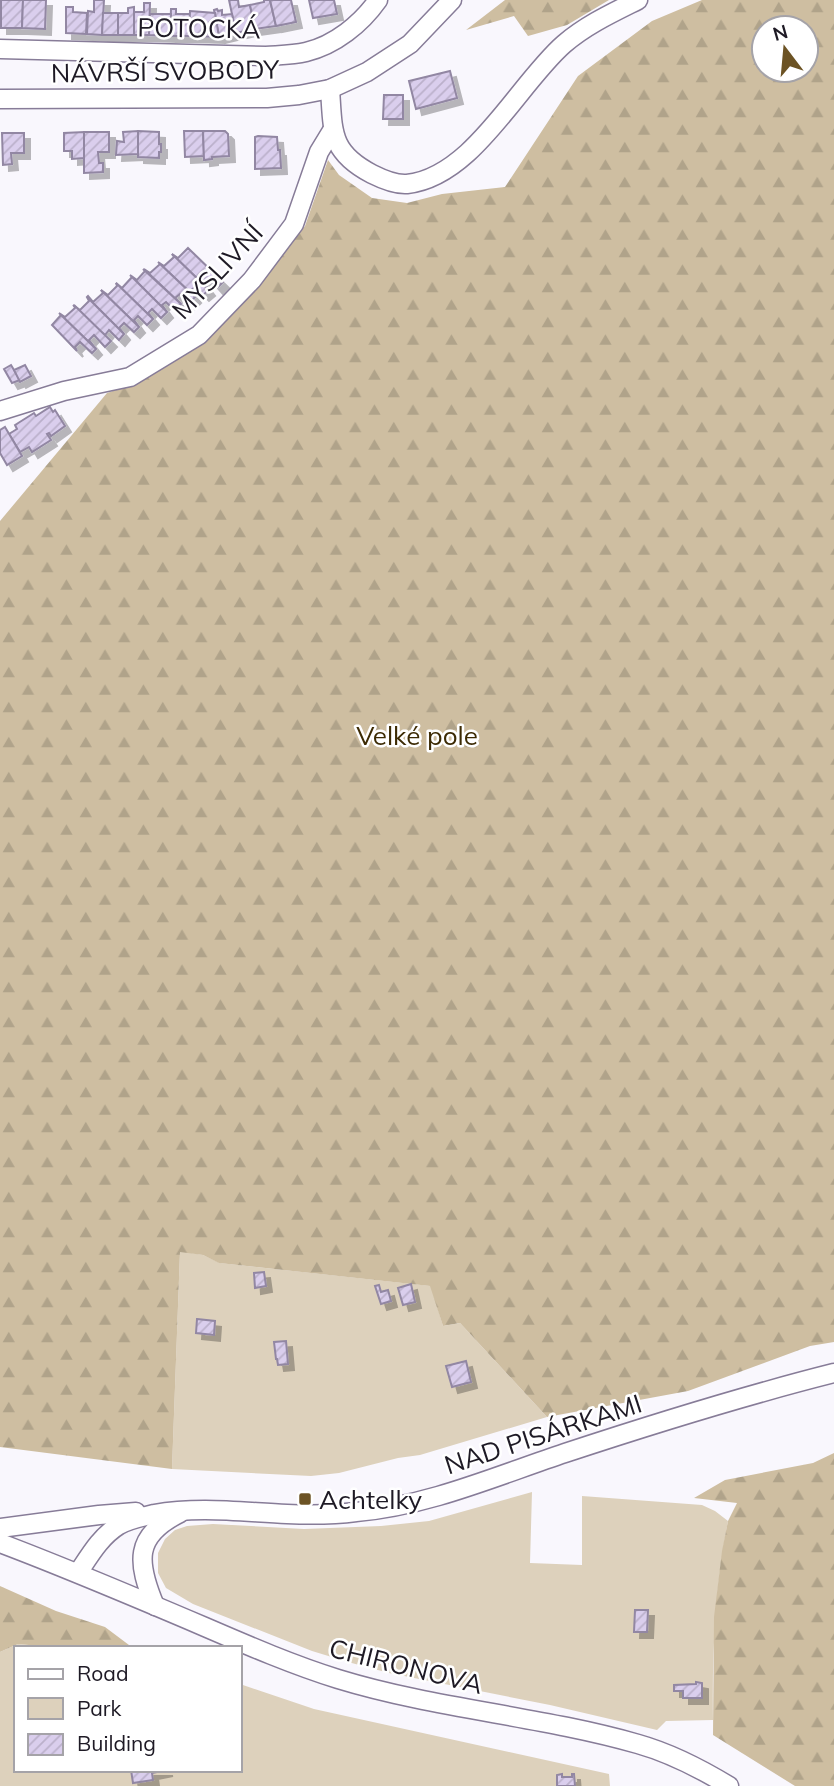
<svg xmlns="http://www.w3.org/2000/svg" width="834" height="1786" font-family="Mulish,sans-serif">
	<defs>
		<pattern id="forest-firs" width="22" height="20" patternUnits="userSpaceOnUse" patternTransform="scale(1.75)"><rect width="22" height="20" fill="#cebea1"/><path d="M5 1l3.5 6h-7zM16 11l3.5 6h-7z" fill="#b0a38a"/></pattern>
		<pattern id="building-hatch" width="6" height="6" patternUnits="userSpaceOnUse" patternTransform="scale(1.75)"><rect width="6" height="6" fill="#daceed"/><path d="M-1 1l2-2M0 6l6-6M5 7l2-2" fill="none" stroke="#bbb0cb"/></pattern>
		<filter id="shadow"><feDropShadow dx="6" dy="6" stdDeviation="0" flood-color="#0004"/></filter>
	</defs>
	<rect width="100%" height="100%" fill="#f9f7fd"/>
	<g fill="#ddd1bc">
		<path d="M180 1251 203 1255 220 1263 431 1286 443 1326 460 1323 547 1417 420 1455 398 1458 339 1473 311 1476 172 1469Z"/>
		<path d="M532 1492 530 1563 582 1565V1496L702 1505 715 1511 728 1521C715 1587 712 1653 713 1720L666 1721 657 1730 550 1705 389 1673 348 1662 312 1651 193 1604 166 1588 158 1573V1553L165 1539 175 1530 187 1526 213 1524 304 1529 381 1526 429 1521Z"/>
		<path d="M18 1644 61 1648H16V1770H240V1684L314 1709 609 1774 610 1786H0V1652Z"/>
	</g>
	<g fill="url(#forest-firs)" fill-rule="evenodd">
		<path d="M505 0H609L567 25 528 36 514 16 466 30Z"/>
		<path d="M702 0H834V1342L810 1346 688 1391 547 1417 460 1323 443 1326 430 1286 219 1263 203 1255 180 1252 172 1469 0 1447V521L107 393 139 382 204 342 253 292 305 226 328 160 339 175 372 198 407 203 442 194 505 187 578 76 652 21ZM764 28H806V70H764Z"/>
		<path d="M834 1453V1786H795L713 1735 714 1617 722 1551 728 1521 737 1503 694 1498 725 1480 813 1463Z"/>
		<path d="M0 1586 56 1611 105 1627 133 1648H61L18 1644 0 1652Z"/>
	</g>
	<g fill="url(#building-hatch)" stroke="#9287a3" stroke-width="2" filter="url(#shadow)">
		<path d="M1 0H23L22 28H1Z"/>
		<path d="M23 0H46L45 29 22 28Z"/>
		<path d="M94 0H104L102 35 87 34 88 11 94 12Z"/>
		<path d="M229 0H238L239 7 250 5 255 29 236 33Z"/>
		<path d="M264 0H270L276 26 255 29 250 5 264 2Z"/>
		<path d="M270 0H291L296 22 276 26Z"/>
		<path d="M309 0H334L337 14 313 18Z"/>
		<path d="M144 3H150L149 35H134V12H144Z"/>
		<path d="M66 7H73V12L87 13 86 34 66 33Z"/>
		<path d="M134 7V35H118V13H128V8Z"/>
		<path d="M171 9H176V14H190L189 36H170Z"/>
		<path d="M217 9 218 11 222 10V15L232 14 236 33 219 37 214 10Z"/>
		<path d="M190 11 215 13 219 37 189 36Z"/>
		<path d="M103 13H118V35H102Z"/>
		<path d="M150 14H171L170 36 149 35Z"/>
		<path d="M450 71 457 98 416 109 409 81Z"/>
		<path d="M384 95H403V119H383Z"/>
		<path d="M138 131 159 132V144H161V152H159V158L138 157Z"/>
		<path d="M138 131V154L116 155 117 141 124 142 123 132Z"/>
		<path d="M184 131H203L204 156 185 157Z"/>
		<path d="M203 131H225L228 134 229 156 212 157V159L204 160Z"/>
		<path d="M84 132H109V152H98L99 163H103V172L84 173Z"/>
		<path d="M84 132V158L72 159V151H64V133Z"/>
		<path d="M2 133H24V153H11L12 164 3 165Z"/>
		<path d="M258 136 277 137 278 150H280L281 168 255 169V137Z"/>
		<path d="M188 248 223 282 217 288 209 279 204 283 209 290 172 254 178 258Z"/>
		<path d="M172 254 209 290 203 295 195 287 190 291 195 297 158 262 164 266 174 257Z"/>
		<path d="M160 264 195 297 189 303 180 294 175 298 181 304 144 269 150 273Z"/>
		<path d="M143 269 181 304 175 311 166 302 162 305 167 312 130 275 137 280 145 271Z"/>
		<path d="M132 277 167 312 161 318 152 309 148 313 153 319 116 283 122 288Z"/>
		<path d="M116 283 153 319 147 325 138 316 134 320 139 327 101 290 108 295 117 286Z"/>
		<path d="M101 290 139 327 134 332 124 323 119 328 124 334 87 297 88 296 93 302 103 293Z"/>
		<path d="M87 297 124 334 119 340 109 330 105 335 100 331 73 305 80 310 89 301Z"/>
		<path d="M74 305 111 341 105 347 94 335 89 340 96 349 59 313 65 317 75 308Z"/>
		<path d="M61 315 96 349 92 353 80 342 75 347 77 351 52 325Z"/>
		<path d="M11 365 20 380 12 383 4 369Z"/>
		<path d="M25 365 31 376 20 382 14 370Z"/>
		<path d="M50 407 53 412 55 410 65 426 51 436 49 433 47 434 51 440 32 452 29 447 20 452 9 434 17 429 15 425 34 413 36 416Z"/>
		<path d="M5 427 22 456 7 465 0 453V430Z"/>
		<path d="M264 1272 266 1286 255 1288 254 1273Z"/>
		<path d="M411 1284 415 1302 403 1305 398 1288Z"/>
		<path d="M379 1285 381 1292 388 1290 391 1301 381 1304 375 1286Z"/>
		<path d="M197 1319 215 1321 214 1335 196 1333Z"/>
		<path d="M286 1341 288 1364 278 1365 277 1359H276L274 1342Z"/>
		<path d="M466 1361 471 1382 452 1387 446 1366Z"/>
		<path d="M635 1610H648L647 1632H634Z"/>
		<path d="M696 1682 702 1683V1698H683V1691H674V1685L696 1684Z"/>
		<path d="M131 1770H167L152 1773 153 1780 133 1783Z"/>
		<path d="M562 1774V1777H572V1774H574L575 1786H557V1775Z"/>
	</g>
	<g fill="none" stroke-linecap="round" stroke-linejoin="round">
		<defs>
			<g id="minor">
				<path d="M0 49 266 56C280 55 293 55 306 52 335 45 361 24 378 0"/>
				<path d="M330 89C333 132 330 152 372 174 382 179 395 185 407 184 473 177 518 84 564 44 586 25 612 13 638 0"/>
				<path d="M0 99 267 98 299 95 330 89 367 72 410 44 452 0"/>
				<path d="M0 411 64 391 130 377 199 335 252 280 294 224 319 152 333 129"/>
				<path d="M0 1528 99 1515 136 1512"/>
				<path d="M0 1543C69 1569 137 1598 205 1627 249 1646 293 1665 338 1679 436 1709 540 1716 638 1744 670 1753 701 1769 729 1786"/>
				<path d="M78 1573C90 1555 100 1537 119 1525 130 1519 142 1517 154 1514 199 1506 242 1512 287 1514 310 1515 333 1515 356 1512 428 1506 496 1476 565 1453 653 1424 743 1396 834 1373"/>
				<path d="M155 1606C137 1563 133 1536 180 1513"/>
			</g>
		</defs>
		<use href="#minor" stroke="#877c98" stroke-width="21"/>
		<use href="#minor" stroke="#fff" stroke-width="18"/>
	</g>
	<rect fill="#6c5324" stroke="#fff" stroke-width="2.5" x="298" y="1492" width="14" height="14" rx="3.5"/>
	<g text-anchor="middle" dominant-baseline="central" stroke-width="5" stroke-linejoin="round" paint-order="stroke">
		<g font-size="26" fill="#1e1a25" stroke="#fff">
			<text transform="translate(199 28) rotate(1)">POTOCKÁ</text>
			<text transform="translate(165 71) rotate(-1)">NÁVRŠÍ SVOBODY</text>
			<text transform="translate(217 271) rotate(-47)">MYSLIVNÍ</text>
			<text transform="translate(543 1434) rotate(-18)">NAD PISÁRKAMI</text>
			<text transform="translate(406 1666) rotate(14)">CHIRONOVA</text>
		</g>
		<g font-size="26" fill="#3c2a03" stroke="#fff">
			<text x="417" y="735">Velké pole</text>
		</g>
		<g font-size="26" fill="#1e1a25" stroke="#fff" text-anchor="start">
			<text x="319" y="1499">Achtelky</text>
		</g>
	</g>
	<rect x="14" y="1646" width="228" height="126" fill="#ffffff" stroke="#a5a3a8" stroke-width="2"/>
	<rect x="28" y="1669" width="35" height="10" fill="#ffffff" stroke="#a5a3a8" stroke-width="2"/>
	<text x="77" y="1681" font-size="21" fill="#1e1a25">Road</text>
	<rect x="28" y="1698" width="35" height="21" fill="#ddd1bc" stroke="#a5a3a8" stroke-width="2"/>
	<text x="77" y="1716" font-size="21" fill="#1e1a25">Park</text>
	<rect x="28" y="1734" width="35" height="21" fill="url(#building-hatch)" stroke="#a5a3a8" stroke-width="2"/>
	<text x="77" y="1751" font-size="21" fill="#1e1a25">Building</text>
	<g transform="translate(785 49) rotate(344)"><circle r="33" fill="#ffffff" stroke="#a5a3a8" stroke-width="2"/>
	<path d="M0-5L12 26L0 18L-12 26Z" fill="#6c5324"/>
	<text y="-10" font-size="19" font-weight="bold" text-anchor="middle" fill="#1e1a25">N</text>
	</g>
</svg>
